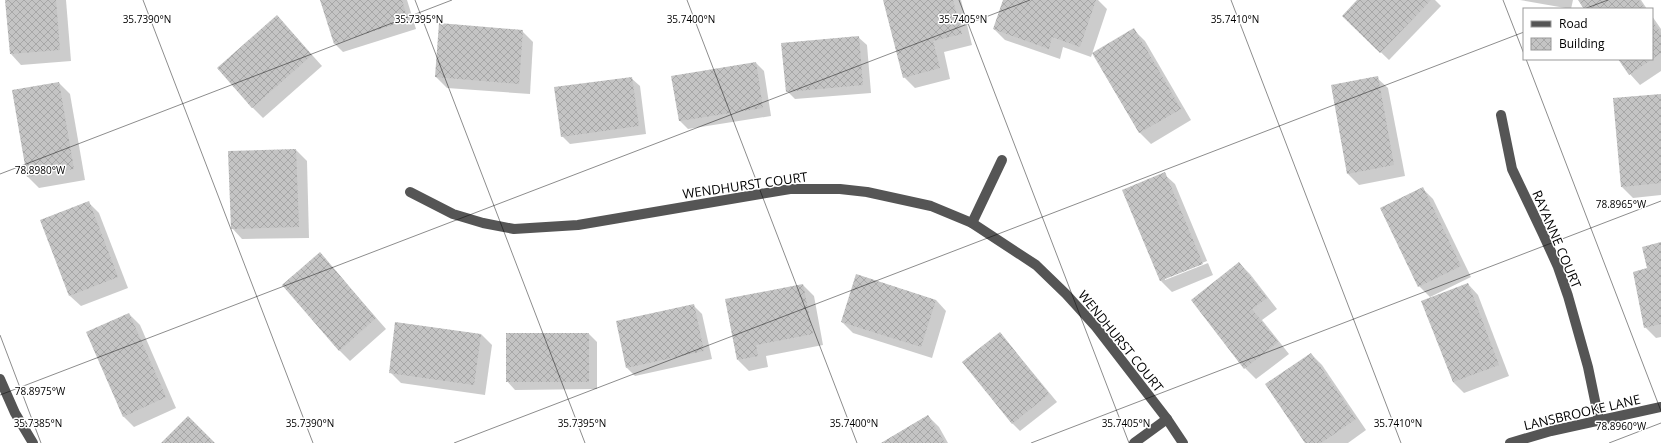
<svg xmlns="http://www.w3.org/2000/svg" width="1661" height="443" font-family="'Open Sans',sans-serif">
	<defs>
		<pattern id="building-cross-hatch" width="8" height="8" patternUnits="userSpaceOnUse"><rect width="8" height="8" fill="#c4c4c4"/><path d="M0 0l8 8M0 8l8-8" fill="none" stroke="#a7a7a7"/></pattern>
	</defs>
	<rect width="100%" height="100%" fill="#fff"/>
	<g fill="#0003" fill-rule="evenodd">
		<path d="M6 0H66L71 61 21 65 11 54Z"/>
		<path d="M321 0H407L416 29 343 52 335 44Z"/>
		<path d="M884 0H961L972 45 944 52 950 79 915 88 904 77Z"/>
		<path d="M1004 0H1098L1107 9 1091 57 1063 47 1060 59 1005 40 994 29Z"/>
		<path d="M1358 0H1435L1441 6 1389 60 1343 16Z"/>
		<path d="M1520 0H1573L1571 9Z"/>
		<path d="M1580 0H1641L1647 9H1586Z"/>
		<path d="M277 16 322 66 263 118 252 107Z"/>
		<path d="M1652 16 1661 29V71L1640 85 1630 74 1619 59H1652Z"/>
		<path d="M1134 30 1145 41 1191 120 1151 144 1140 133 1093 53Z"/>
		<path d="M522 31 533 42 530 94 447 88 436 77Z"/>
		<path d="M858 37 867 45 871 93 795 99 787 91Z"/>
		<path d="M756 63 764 71 771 116 688 129 680 121 672 77Z"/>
		<path d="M631 78 640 86 646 134 570 144 562 136Z"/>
		<path d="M1377 78 1388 88 1405 176 1359 185 1348 174Z"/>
		<path d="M59 83 70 94 85 180 39 188 28 177 14 91Z"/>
		<path d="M1661 95V195L1633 198 1622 187Z"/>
		<path d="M296 150 307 161 309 238 242 239 232 228Z"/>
		<path d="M1164 174 1175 184 1213 275 1172 292 1161 281 1123 191ZM1207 261 1208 263 1165 280V278Z"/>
		<path d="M1422 188 1433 199 1471 277 1430 297 1419 286Z"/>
		<path d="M88 202 99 213 128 288 81 306 70 296Z"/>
		<path d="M1661 244V337L1656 338 1645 327 1648 269Z"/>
		<path d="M1239 263 1250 274 1277 309 1262 320 1289 354 1256 379 1245 368Z"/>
		<path d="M330 265 386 329 350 361 339 350Z"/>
		<path d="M1468 284 1478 295 1509 376 1464 393 1453 382 1423 301Z"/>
		<path d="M803 285 814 296 823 345 766 356 768 367 749 371 738 360Z"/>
		<path d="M936 300 946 311 932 358 853 333 842 322Z"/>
		<path d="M693 305 702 314 712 359 635 376 627 368 617 322Z"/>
		<path d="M129 314 140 325 176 408 134 427 123 416Z"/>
		<path d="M1000 333 1057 402 1020 431 1012 423Z"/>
		<path d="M481 334 492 345 485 395 401 383 390 372Z"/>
		<path d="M507 334H589L597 342V389L515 390 507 381Z"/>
		<path d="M1311 354 1322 365 1366 430 1348 443H1306Z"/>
		<path d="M928 416 939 427 948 443H883Z"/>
	</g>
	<g fill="url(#building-cross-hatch)">
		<path d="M5 0H56L60 50 10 54Z"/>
		<path d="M320 0H402L408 20 334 44Z"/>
		<path d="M883 0H953L962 34 933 41 940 68 903 78Z"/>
		<path d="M1003 0H1096L1080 47 1052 37 1049 49 993 29Z"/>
		<path d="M1357 0H1431L1380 53 1342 16Z"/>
		<path d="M1578 0H1639L1645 9H1584Z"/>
		<path d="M277 15 312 55 252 108 217 68Z"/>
		<path d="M1652 20 1661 33V53L1629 75 1618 59H1652Z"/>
		<path d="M439 23 523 30 519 84 435 77Z"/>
		<path d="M1134 28 1181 109 1139 133 1092 53Z"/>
		<path d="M859 36 863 85 786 92 781 43Z"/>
		<path d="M756 62 763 108 679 121 671 76Z"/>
		<path d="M1378 76 1394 165 1347 174 1331 85Z"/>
		<path d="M632 77 639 126 561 137 554 87Z"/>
		<path d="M59 82 74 169 27 177 12 90Z"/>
		<path d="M1661 94V183L1621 187 1613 98Z"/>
		<path d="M296 149 299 227 231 229 228 151Z"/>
		<path d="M1165 172 1203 264 1160 281 1122 190Z"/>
		<path d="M1423 187 1461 266 1418 287 1380 208Z"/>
		<path d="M89 201 118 277 69 296 40 220Z"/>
		<path d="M1661 242V324L1644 328 1633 272 1647 268 1642 247Z"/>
		<path d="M320 252 376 318 339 351 282 285Z"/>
		<path d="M1239 262 1267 298 1252 309 1278 342 1244 369 1191 300Z"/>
		<path d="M856 274 936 300 921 347 841 322Z"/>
		<path d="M1468 283 1499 365 1453 382 1421 301Z"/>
		<path d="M803 284 813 334 756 345 758 356 737 360 725 299Z"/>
		<path d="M694 304 704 351 626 368 616 321Z"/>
		<path d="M129 313 166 397 123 417 86 332Z"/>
		<path d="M395 322 481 334 474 385 389 373Z"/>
		<path d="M1000 332 1049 394 1012 424 962 362Z"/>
		<rect x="506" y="333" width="83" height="49"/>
		<path d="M1311 353 1356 419 1321 443H1305L1265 384Z"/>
		<path d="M928 415 945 443H881Z"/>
		<path d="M188 416 215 443H161Z"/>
	</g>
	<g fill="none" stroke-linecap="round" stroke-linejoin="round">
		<g stroke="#555" stroke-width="10">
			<path d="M1501 115 1512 169 1543 234 1558 267 1568 296 1588 367 1599 420"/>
			<path d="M410 192 453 214 483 223 514 229 578 225 790 189H840L867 192 931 206 972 223 1036 265 1066 294 1096 327 1167 419 1183 443"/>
			<path d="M972 223 1002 160"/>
			<path d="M0 379 15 413 33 443"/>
			<path d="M1134 443 1167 419"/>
			<path d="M1510 443 1551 431 1661 407"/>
		</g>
	</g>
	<path fill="none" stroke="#000" stroke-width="1" stroke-opacity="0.45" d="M143 0 313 443M415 0 585 443M687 0 857 443M959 0 1129 443M1231 0 1401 443M1503 0 1524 54M1584 9 1608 0M1526 59 1661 411M0 174 452 0M0 335 41 443M0 395 1030 0M454 443 1524 32M1031 443 1661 201M1609 443 1661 423"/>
	<g text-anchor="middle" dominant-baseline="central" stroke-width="3" stroke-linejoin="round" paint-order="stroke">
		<g font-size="13" fill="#000" stroke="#fff">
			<text transform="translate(745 185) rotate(-8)">WENDHURST COURT</text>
			<text transform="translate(1557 239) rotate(67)">RAYANNE COURT</text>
			<text transform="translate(1121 341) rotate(51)">WENDHURST COURT</text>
			<text transform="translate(1582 412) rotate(-13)">LANSBROOKE LANE</text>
		</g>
	</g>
	<g font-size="10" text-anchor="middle" fill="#000" stroke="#fff" stroke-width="3" stroke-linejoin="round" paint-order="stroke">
		<text x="147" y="23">35.7390°N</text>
		<text x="419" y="23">35.7395°N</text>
		<text x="1235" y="23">35.7410°N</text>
		<text x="691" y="23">35.7400°N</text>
		<text x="963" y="23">35.7405°N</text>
		<text x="40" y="174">78.8980°W</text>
		<text x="1621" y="208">78.8965°W</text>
		<text x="40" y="395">78.8975°W</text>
		<text x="38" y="427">35.7385°N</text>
		<text x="310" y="427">35.7390°N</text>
		<text x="582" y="427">35.7395°N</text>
		<text x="854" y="427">35.7400°N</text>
		<text x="1126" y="427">35.7405°N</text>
		<text x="1398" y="427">35.7410°N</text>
		<text x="1621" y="430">78.8960°W</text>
	</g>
	<rect x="1523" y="8" width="130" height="52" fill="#ffffff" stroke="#999999"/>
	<rect x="1531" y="21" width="20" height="6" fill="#555555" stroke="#999999"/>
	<text x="1559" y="28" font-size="12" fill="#000000">Road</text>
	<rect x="1531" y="38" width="20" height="12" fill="url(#building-cross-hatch)" stroke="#999999"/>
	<text x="1559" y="48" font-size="12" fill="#000000">Building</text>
</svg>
